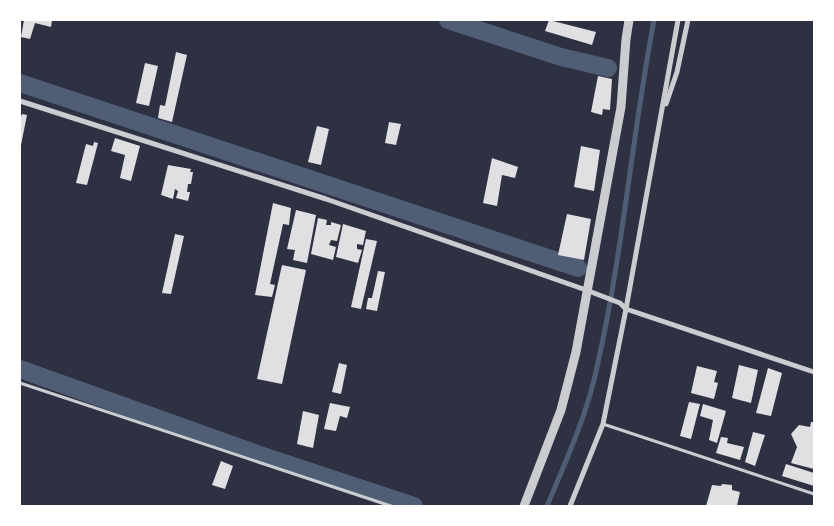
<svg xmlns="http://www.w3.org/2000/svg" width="834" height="526" font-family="'Asap Condensed',sans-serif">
	<rect width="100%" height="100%" fill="#2d3142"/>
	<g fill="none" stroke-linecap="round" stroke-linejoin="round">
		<path stroke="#4f5d75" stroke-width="5" d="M547 506C566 461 587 415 597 367 623 253 632 135 654 20"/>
		<g stroke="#4f5d75" stroke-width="18">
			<path d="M448 20 561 57 608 68"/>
			<path d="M20 83 578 268"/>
			<path d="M20 369 260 455 414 506"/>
		</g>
	</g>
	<g fill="#e0e0e3">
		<path d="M24 20H52L51 27 35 23 30 39 21 37Z"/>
		<path d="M549 20 596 32 592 45 545 31Z"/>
		<path d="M176 52 187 55 172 122 158 118 160 105 165 106Z"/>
		<path d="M145 63 158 66 149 106 136 103Z"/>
		<path d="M598 76 612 79 610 110 603 109 602 115 591 112Z"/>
		<path d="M22 114 27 115 21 145 20 119Z"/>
		<path d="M389 122 401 124 396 145 385 143Z"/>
		<path d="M317 126 329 129 321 165 308 162Z"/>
		<path d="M115 138 140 146 131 181 120 178 125 155 111 151Z"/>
		<path d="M94 142 98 143 87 185 76 183 86 144 93 146Z"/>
		<path d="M581 146 600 150 594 191 574 187Z"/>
		<path d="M492 158 518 167 515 178 502 175 497 206 483 203Z"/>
		<path d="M168 165 191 169 190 172H193L191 184H188L187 192H190L188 201 176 198 178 191 175 189 173 199 161 195Z"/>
		<path d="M273 203 291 208 289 225 283 224 270 284 275 285 272 297 255 295Z"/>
		<path d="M296 210 316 215 307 263 293 260 295 250 287 249Z"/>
		<path d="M567 214 591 219 584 260 558 255Z"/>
		<path d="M318 218 327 220 326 225H331V222L341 225 337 241 331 240 329 245 336 247 333 260 311 254Z"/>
		<path d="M343 224 366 231 363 245 357 244V249L362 250 358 263 336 257Z"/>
		<path d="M175 234 184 236 171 294 162 293Z"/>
		<path d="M366 239 377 241 361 309 351 307Z"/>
		<path d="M282 265 306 270 282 384 257 379Z"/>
		<path d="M378 271 385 272 377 311 366 309 368 298H372Z"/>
		<path d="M339 363 347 365 341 394 332 392Z"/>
		<path d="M739 365 758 370 751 403 732 398Z"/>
		<path d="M697 366 717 371 714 382 718 383 714 399 691 393Z"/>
		<path d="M768 368 782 373 771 416 756 413Z"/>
		<path d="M689 402 700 404 691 439 680 436Z"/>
		<path d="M330 403 350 407 347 418 340 416 336 431 324 429Z"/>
		<path d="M703 404 726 411 717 443 709 440 713 420 700 416Z"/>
		<path d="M303 411 319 415 313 448 297 444Z"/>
		<path d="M811 422H814V469L791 463 797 447 791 434 799 425 810 427Z"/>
		<path d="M753 432 765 435 755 466 745 462Z"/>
		<path d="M721 437 728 438 727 443 744 447 740 460 716 453Z"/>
		<path d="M221 461 233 466 225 489 212 485Z"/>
		<path d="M786 464 814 473V486L782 476Z"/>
		<path d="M722 484 732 485V490L740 492 737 506H706L712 485 721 486Z"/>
	</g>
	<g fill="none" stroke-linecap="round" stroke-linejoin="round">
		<g stroke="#caccd0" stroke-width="3">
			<path d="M20 383 391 506"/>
			<path d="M603 424 814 494"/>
		</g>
		<g stroke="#caccd0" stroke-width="5">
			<path d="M20 101 326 199 586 290 620 303 626 309 814 372"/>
			<path d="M666 104 677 72 688 20"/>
			<path d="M570 506 603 424 626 309 678 20"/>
		</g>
		<path stroke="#caccd0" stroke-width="9" d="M524 506 561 410 576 352 621 107 626 39 629 20"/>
	</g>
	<rect width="834" height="526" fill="none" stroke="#ffffff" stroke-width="42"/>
</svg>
